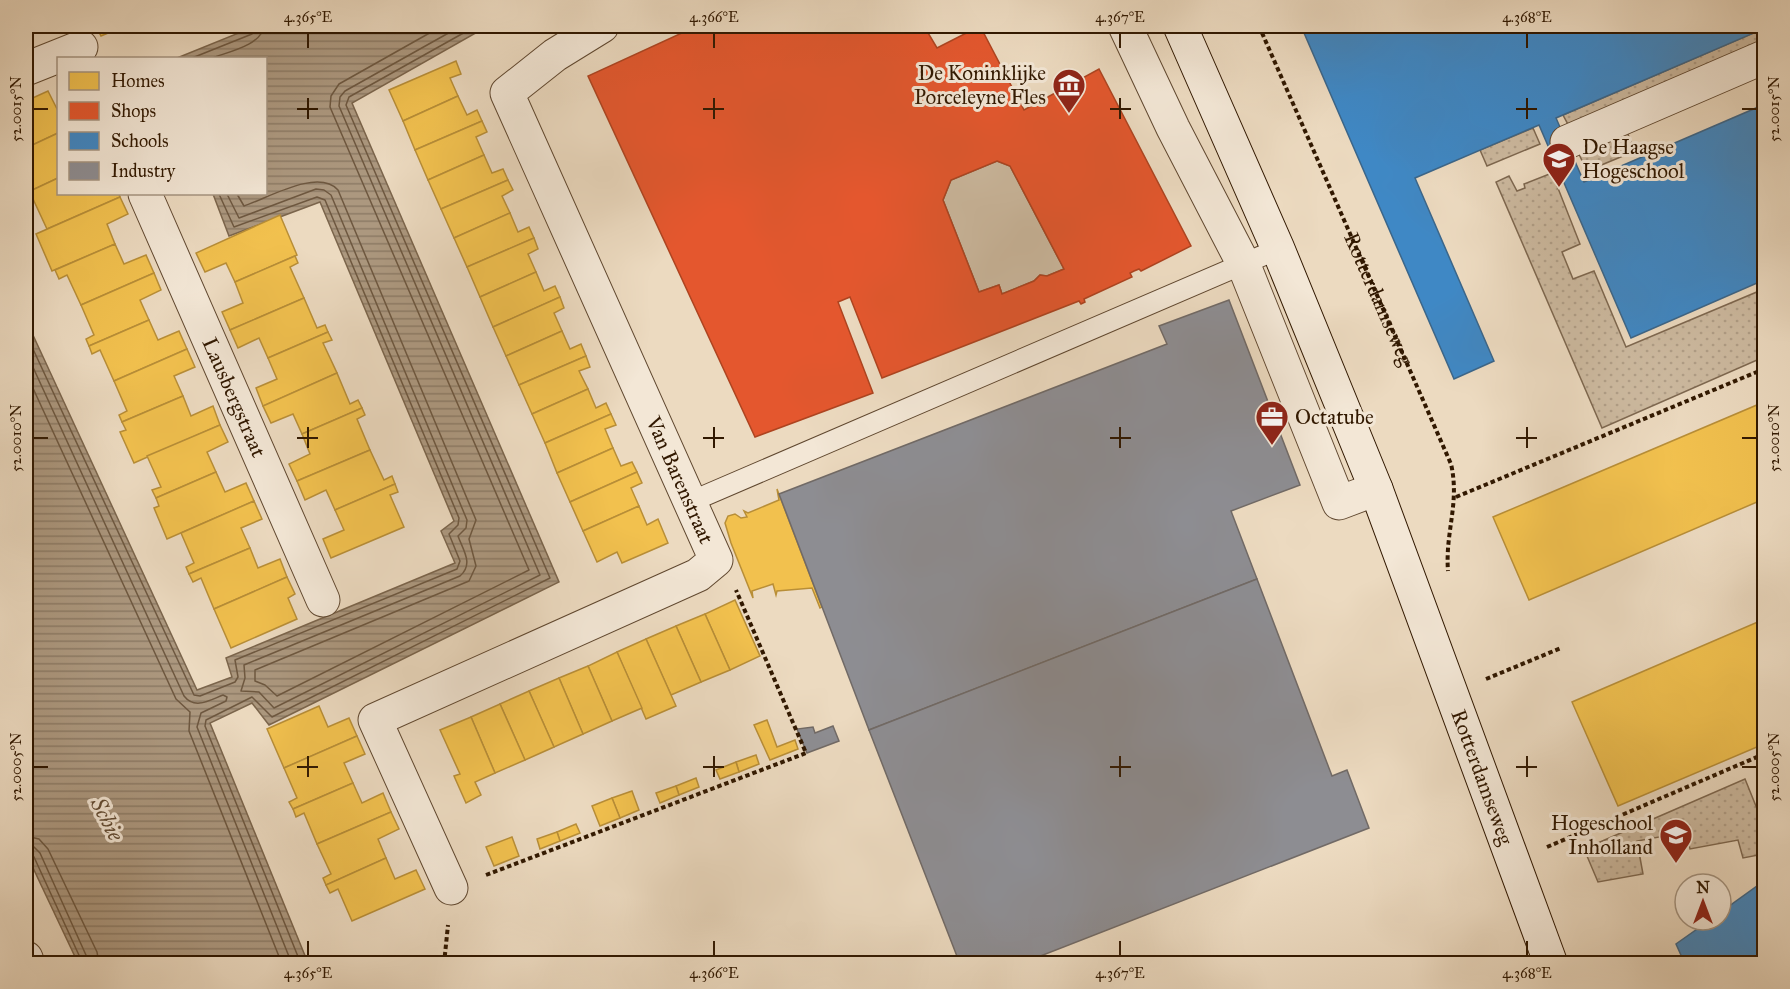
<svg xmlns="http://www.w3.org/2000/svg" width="1790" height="989" font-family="'IM FELL Great Primer',serif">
	<defs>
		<pattern id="grass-dots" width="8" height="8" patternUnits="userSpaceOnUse" patternTransform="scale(1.5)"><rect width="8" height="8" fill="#ccb99f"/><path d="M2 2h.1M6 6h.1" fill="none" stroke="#b09e87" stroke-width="1.8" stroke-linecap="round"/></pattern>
		<pattern id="water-rules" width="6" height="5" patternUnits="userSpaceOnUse" patternTransform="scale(1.5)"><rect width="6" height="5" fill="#ac987f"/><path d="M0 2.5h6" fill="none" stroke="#8d7b66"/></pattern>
	</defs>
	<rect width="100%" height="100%" fill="#ecdac0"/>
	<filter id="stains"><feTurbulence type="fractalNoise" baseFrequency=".00333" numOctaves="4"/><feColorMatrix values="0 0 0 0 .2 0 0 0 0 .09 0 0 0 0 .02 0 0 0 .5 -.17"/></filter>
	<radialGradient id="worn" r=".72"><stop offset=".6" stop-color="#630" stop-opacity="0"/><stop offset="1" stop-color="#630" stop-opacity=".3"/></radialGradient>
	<g fill="url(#grass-dots)" stroke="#7e6850" stroke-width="1.5">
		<path d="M1750 26H1759L1764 47 1570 128 1563 115 1753 33Z"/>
		<path d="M1625 127 1635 151 1587 171 1576 148Z"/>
		<path d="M1533 128 1540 144 1487 166 1480 150Z"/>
		<path d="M1552 173 1580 244 1562 252 1573 279 1594 271 1626 347 1764 289V357L1602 428 1496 182 1509 176 1517 191 1525 188 1524 184Z"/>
		<path d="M1745 779 1764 826V854L1743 858 1738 840 1690 849 1686 832 1637 841 1643 874 1598 882 1584 849Z"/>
	</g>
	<path fill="#ccb99f" stroke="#7e6850" stroke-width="1.5" d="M997 161 1010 166 1064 269 1047 276 1040 275 1034 281 1002 294 999 285 979 292 943 200 951 180Z"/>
	<path fill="url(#water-rules)" stroke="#7b654c" stroke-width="1.5" d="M256 26H488L352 103 559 582 269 725 252 703 210 723 308 963H78L26 853V320L197 690 232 677 226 658 455 563 441 531 454 521 320 202 229 236 213 194H266V58H177Z"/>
	<g fill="#f2c14e" stroke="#b88e37" stroke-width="1.5">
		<path d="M96 26H125L101 36Z"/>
		<path d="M456 61 461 74 450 78 458 96 403 121 389 90Z"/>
		<path d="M48 91 58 111V133L26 148V101Z"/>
		<path d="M458 96 467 115 477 110 482 121 415 150 403 121Z"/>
		<path d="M482 121 487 132 476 137 484 155 428 180 415 150Z"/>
		<path d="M58 133V178L26 193V148Z"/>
		<path d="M484 155 492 173 503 169 508 180 441 209 428 180Z"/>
		<path d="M58 178V194H119L120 197 47 229 33 199 26 202V193Z"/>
		<path d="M508 180 513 190 502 196 510 213 454 238 441 209Z"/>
		<path d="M120 197 128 214 107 224 115 244 52 271 36 234Z"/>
		<path d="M510 213 518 232 529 227 534 238 467 267 454 238Z"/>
		<path d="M280 215 297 255 235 282 226 263 205 272 196 253Z"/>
		<path d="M534 238 538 249 528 254 536 272 480 297 467 267Z"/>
		<path d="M115 244 124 264 146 255 154 273 81 305 67 275 59 279 55 270Z"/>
		<path d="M295 256 298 263 290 267 304 298 230 330 222 312 243 303 235 282Z"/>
		<path d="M536 272 544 291 555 286 560 297 493 327 480 297Z"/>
		<path d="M154 273 161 290 140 300 149 320 89 346 86 339 94 335 81 305Z"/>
		<path d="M560 297 564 308 554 313 562 331 506 356 493 327Z"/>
		<path d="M304 298 317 328 325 325 328 332 268 358 259 338 238 348 230 330Z"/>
		<path d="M149 320 158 340 179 331 187 349 114 381 100 350 92 354 89 346Z"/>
		<path d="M562 331 570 349 581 344 586 356 519 385 506 356Z"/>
		<path d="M328 332 332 340 323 343 337 373 263 406 256 388 277 379 268 358Z"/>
		<path d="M187 349 195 367 174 376 183 396 122 422 119 415 127 411 114 381Z"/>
		<path d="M586 356 590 367 579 371 588 389 532 414 519 385Z"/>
		<path d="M337 373 350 404 358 400 362 408 302 434 293 414 271 423 263 406Z"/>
		<path d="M588 389 596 408 606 403 611 414 545 443 532 414Z"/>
		<path d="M183 396 191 416 213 406 220 425 134 463 120 432 126 430 122 422Z"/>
		<path d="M1764 402V499L1529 600 1493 517Z"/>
		<path d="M362 408 365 415 357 419 370 450 297 481 289 464 310 454 302 434Z"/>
		<path d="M611 414 616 425 605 429 613 448 557 473 545 443Z"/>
		<path d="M220 425 228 442 207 452 216 472 156 498 152 490 161 487 147 456Z"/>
		<path d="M613 448 621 466 632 462 637 472 570 502 557 473Z"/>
		<path d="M370 450 384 480 392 476 395 484 335 510 326 490 305 500 297 481Z"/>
		<path d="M216 472 225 492 246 483 254 501 167 539 154 508 159 506 156 498Z"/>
		<path d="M637 472 642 483 631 488 639 506 583 531 570 502Z"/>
		<path d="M395 484 398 492 390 495 404 527 331 558 323 539 344 530 335 510Z"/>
		<path d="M777 489 822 607 820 608 812 588 777 591 776 595 773 584 752 591 753 598 731 543 725 523 728 516 735 514 741 518 747 517 744 511 748 513 779 500Z"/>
		<path d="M254 501 262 519 241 528 250 548 189 574 186 567 194 563 181 533Z"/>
		<path d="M639 506 647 525 658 519 668 543 622 563 617 552 597 562 583 531Z"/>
		<path d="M250 548 258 568 280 559 287 577 214 609 201 578 193 582 189 574Z"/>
		<path d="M287 577 295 594 288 598 297 619 231 648 214 609Z"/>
		<path d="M735 600 760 656 730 670 705 614Z"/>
		<path d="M705 614 730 670 701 682 676 626Z"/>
		<path d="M1760 621 1764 631V744L1618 806 1572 702Z"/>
		<path d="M676 626 701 682 671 695 646 639Z"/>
		<path d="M646 639 676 706 646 719 617 652Z"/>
		<path d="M617 652 642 708 612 721 588 666Z"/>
		<path d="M588 666 612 721 583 734 559 678Z"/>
		<path d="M559 678 583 734 554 747 529 691Z"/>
		<path d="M529 691 554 747 525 760 500 704Z"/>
		<path d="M500 704 525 760 495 773 471 717Z"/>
		<path d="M319 706 328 727 349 718 357 736 284 768 267 729Z"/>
		<path d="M471 717 495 773 475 782 481 795 466 803 454 776 460 774 440 730Z"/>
		<path d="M767 720 777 747 795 740 798 749 770 760 754 725Z"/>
		<path d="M357 736 365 754 344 763 353 783 293 809 289 802 297 798 284 768Z"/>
		<path d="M756 755 759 764 739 772 736 762Z"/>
		<path d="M736 762 739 772 720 779 716 770Z"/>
		<path d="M696 778 699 787 679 795 676 786Z"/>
		<path d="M353 783 362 803 383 793 391 812 317 844 304 813 296 817 293 809Z"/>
		<path d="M676 786 679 795 660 803 656 793Z"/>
		<path d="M632 791 639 810 620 818 612 798Z"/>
		<path d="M612 798 620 818 600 826 592 806Z"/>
		<path d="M391 812 399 829 378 839 386 858 326 885 323 878 331 874 317 844Z"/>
		<path d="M576 824 580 833 560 841 557 832Z"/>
		<path d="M557 832 560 841 540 849 537 839Z"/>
		<path d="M512 837 519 856 494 866 486 847Z"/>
		<path d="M386 858 395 879 416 870 425 889 352 921 338 889 330 893 326 885Z"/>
	</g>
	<path fill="#e4572e" stroke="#ae4420" stroke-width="1.5" fill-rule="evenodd" d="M697 26H924L937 48 980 26 1024 110 1099 69 1191 246 1141 271 1139 269 1134 271 1130 273 1132 277 1084 299 1085 302 1081 304 1079 301 882 378 850 297 838 302 873 393 755 437 588 76ZM997 161 1010 166 1064 269 1047 276 1040 275 1034 281 1002 294 999 285 979 292 943 200 951 180Z"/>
	<g fill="#3f88c5" stroke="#3b668a" stroke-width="1.5">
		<path d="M1301 26H1750L1754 33 1556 118 1584 182 1763 105 1764 280 1631 338 1539 125 1415 178 1494 361 1454 379Z"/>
		<path d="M1764 881V964H1685L1676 944 1710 920H1721V912Z"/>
	</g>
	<g fill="#8d8d92" stroke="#716a66" stroke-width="1.5">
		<path d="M1229 300 1300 485 1231 511 1257 579 869 730 779 494 1167 344 1159 326Z"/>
		<path d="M1257 579 1332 776 1347 770 1369 828 1020 964H960L869 730Z"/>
		<path d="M833 726 839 741 807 753 797 729 813 727 815 733Z"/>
	</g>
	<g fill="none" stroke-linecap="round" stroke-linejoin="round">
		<g stroke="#6e5840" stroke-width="1.5">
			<path d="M192 58 252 34 256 26"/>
			<path d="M212 58C228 52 262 45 264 26"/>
			<path d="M227 194 239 218 316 189 324 190 331 195 467 520 466 528 458 536C463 550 474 564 460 576L244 665 245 678 241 691 259 692 274 708 540 575 339 106 340 97 345 91 461 26"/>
			<path d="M237 194 244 206C268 198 318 168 338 190L476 520 469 539 476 566 469 581 255 670V681L265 685 277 696 529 570 330 107 331 96 339 84 442 26"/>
			<path d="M26 334 194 695 200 696 235 682 238 677 235 660 457 569 460 561 449 534 458 525 459 518 325 200 317 197 234 227 219 194"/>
			<path d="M26 352 184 696C195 710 210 700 223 695L227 697 226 701 201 713 197 727 292 964"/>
			<path d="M26 373 176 699 190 712 189 731 282 964"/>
			<path d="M26 836 39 839 48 849 97 952 99 964"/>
			<path d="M26 845 34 847 40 853 90 964"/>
			<path d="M26 853 34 857 83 964"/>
			<path d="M301 964 205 726 206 720 252 697 272 717 550 578 346 105 349 97 476 26"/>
		</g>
		<defs>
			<path id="lane" d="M690 502 1278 249"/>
			<g id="street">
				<path d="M1125 26 1173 128 1243 263 1339 503 1376 489"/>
				<path d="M26 69 81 47"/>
				<path d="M1567 142 1764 57"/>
				<path id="s2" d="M145 194 323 600"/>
				<path d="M451 888 375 720 698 575 716 560 507 93 555 55 602 26"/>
				<path d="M26 958 28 964"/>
			</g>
			<g id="secondary">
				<path id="s3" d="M1180 26 1278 249 1376 489 1551 964"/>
			</g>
		</defs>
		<use href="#lane" stroke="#604830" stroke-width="22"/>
		<use href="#street" stroke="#604830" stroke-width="35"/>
		<use href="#secondary" stroke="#311800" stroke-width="35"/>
		<g stroke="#311800" stroke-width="4" stroke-dasharray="4.5 3" stroke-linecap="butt">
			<path id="s1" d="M1259 26 1451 464C1460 503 1445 532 1448 571"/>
			<path d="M1456 497 1764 369"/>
			<path d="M1486 679 1561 648"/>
			<path d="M1547 847 1764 754"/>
			<path d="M486 875 806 753 736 590"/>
			<path d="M444 964 448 925"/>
		</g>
		<use href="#lane" stroke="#f3e7d6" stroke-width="20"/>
		<use href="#street" stroke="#f3e7d6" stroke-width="33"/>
		<use href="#secondary" stroke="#f3e7d6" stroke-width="33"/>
	</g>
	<path fill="none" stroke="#311800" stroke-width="2" d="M308 33V48M714 33V48M1120 33V48M1527 33V48M308 98V119M714 98V119M1120 98V119M1527 98V119M33 109H48M297 109H318M703 109H724M1110 109H1131M1516 109H1537M1742 109H1757M308 427V448M714 427V448M1120 427V448M1527 427V448M33 438H48M297 438H318M703 438H724M1110 438H1131M1516 438H1537M1742 438H1757M308 756V777M714 756V777M1120 756V777M1527 756V777M33 767H48M297 767H318M703 767H724M1110 767H1131M1516 767H1537M1742 767H1757M308 941V956M714 941V956M1120 941V956M1527 941V956"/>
	<defs>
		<symbol id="museum-pin" viewBox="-11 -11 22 30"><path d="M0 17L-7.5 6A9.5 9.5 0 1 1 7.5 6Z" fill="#8f2418" stroke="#f3e7d6"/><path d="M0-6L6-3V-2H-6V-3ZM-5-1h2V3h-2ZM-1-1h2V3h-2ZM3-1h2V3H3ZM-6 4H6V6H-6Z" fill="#fff"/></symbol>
		<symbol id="university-pin" viewBox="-11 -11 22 30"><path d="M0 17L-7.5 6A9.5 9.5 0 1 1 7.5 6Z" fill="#8f2418" stroke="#f3e7d6"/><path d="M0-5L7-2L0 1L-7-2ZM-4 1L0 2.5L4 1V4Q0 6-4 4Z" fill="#fff"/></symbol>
		<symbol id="office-pin" viewBox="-11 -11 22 30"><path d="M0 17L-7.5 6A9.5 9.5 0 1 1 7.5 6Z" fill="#8f2418" stroke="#f3e7d6"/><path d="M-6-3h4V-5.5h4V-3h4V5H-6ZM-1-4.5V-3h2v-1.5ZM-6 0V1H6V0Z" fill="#fff"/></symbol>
	</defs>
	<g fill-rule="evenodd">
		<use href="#museum-pin" x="1050" y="66" width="38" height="52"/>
		<use href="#university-pin" x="1540" y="140" width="38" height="52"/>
		<use href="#office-pin" x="1253" y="398" width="38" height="52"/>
		<use href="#university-pin" x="1657" y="816" width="38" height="52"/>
	</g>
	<g text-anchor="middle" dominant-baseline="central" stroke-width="6" stroke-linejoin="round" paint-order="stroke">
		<g font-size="21" fill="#311800" stroke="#f3e7d6" text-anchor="end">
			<text x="1046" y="73">De Koninklijke<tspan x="1046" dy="24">Porceleyne Fles</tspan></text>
			<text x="1582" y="147" text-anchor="start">De Haagse<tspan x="1582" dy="24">Hogeschool</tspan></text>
			<text x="1295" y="417" text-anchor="start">Octatube</text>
			<text x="1653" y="823">Hogeschool<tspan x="1653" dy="24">Inholland</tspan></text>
		</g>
		<g font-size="21" fill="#311800" stroke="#f3e7d6">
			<text stroke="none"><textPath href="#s1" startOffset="298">Rotterdamseweg</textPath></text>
			<text stroke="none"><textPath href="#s2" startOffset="222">Lausbergstraat</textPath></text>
			<text transform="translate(680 480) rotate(66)">Van Barenstraat</text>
			<text stroke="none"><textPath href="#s3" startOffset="810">Rotterdamseweg</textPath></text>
		</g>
		<g font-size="22" font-style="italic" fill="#624b33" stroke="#f3e7d6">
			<text transform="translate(107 819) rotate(63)">Schie</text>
		</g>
	</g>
	<rect width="1790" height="989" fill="none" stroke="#ecdac0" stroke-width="66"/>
	<rect x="57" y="57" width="210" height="138" fill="#f3e7d6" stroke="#a59480" stroke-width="1.5"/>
	<rect x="69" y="72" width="30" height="18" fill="#f2c14e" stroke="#a59480" stroke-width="1.5"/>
	<text x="111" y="87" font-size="18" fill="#311800">Homes</text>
	<rect x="69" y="102" width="30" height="18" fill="#e4572e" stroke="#a59480" stroke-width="1.5"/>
	<text x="111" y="117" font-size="18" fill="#311800">Shops</text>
	<rect x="69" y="132" width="30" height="18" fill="#3f88c5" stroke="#a59480" stroke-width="1.5"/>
	<text x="111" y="147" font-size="18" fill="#311800">Schools</text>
	<rect x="69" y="162" width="30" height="18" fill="#8d8d92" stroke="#a59480" stroke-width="1.5"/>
	<text x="111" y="177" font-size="18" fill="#311800">Industry</text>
	<g transform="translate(1703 902)"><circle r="28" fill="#f3e7d6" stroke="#a59480" stroke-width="1.5"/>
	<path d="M0-4.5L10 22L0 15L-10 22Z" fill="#8f2418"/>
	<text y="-9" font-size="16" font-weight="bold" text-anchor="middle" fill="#311800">N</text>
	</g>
	<rect x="33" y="33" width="1724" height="923" fill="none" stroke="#311800" stroke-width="2"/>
	<g font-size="15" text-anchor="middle" fill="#311800">
		<text x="308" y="22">4.365°E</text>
		<text x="714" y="22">4.366°E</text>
		<text x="1120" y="22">4.367°E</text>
		<text x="1527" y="22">4.368°E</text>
		<text transform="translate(16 109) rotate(-90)" y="5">52.0015°N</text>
		<text transform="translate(1774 109) rotate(-90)" y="5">52.0015°N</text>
		<text transform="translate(16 438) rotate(-90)" y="5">52.0010°N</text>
		<text transform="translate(1774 438) rotate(-90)" y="5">52.0010°N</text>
		<text transform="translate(16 767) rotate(-90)" y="5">52.0005°N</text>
		<text transform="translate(1774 767) rotate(-90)" y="5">52.0005°N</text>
		<text x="308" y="978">4.365°E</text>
		<text x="714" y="978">4.366°E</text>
		<text x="1120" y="978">4.367°E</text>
		<text x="1527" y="978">4.368°E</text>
	</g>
	<rect width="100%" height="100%" filter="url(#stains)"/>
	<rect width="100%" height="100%" fill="url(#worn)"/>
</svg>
